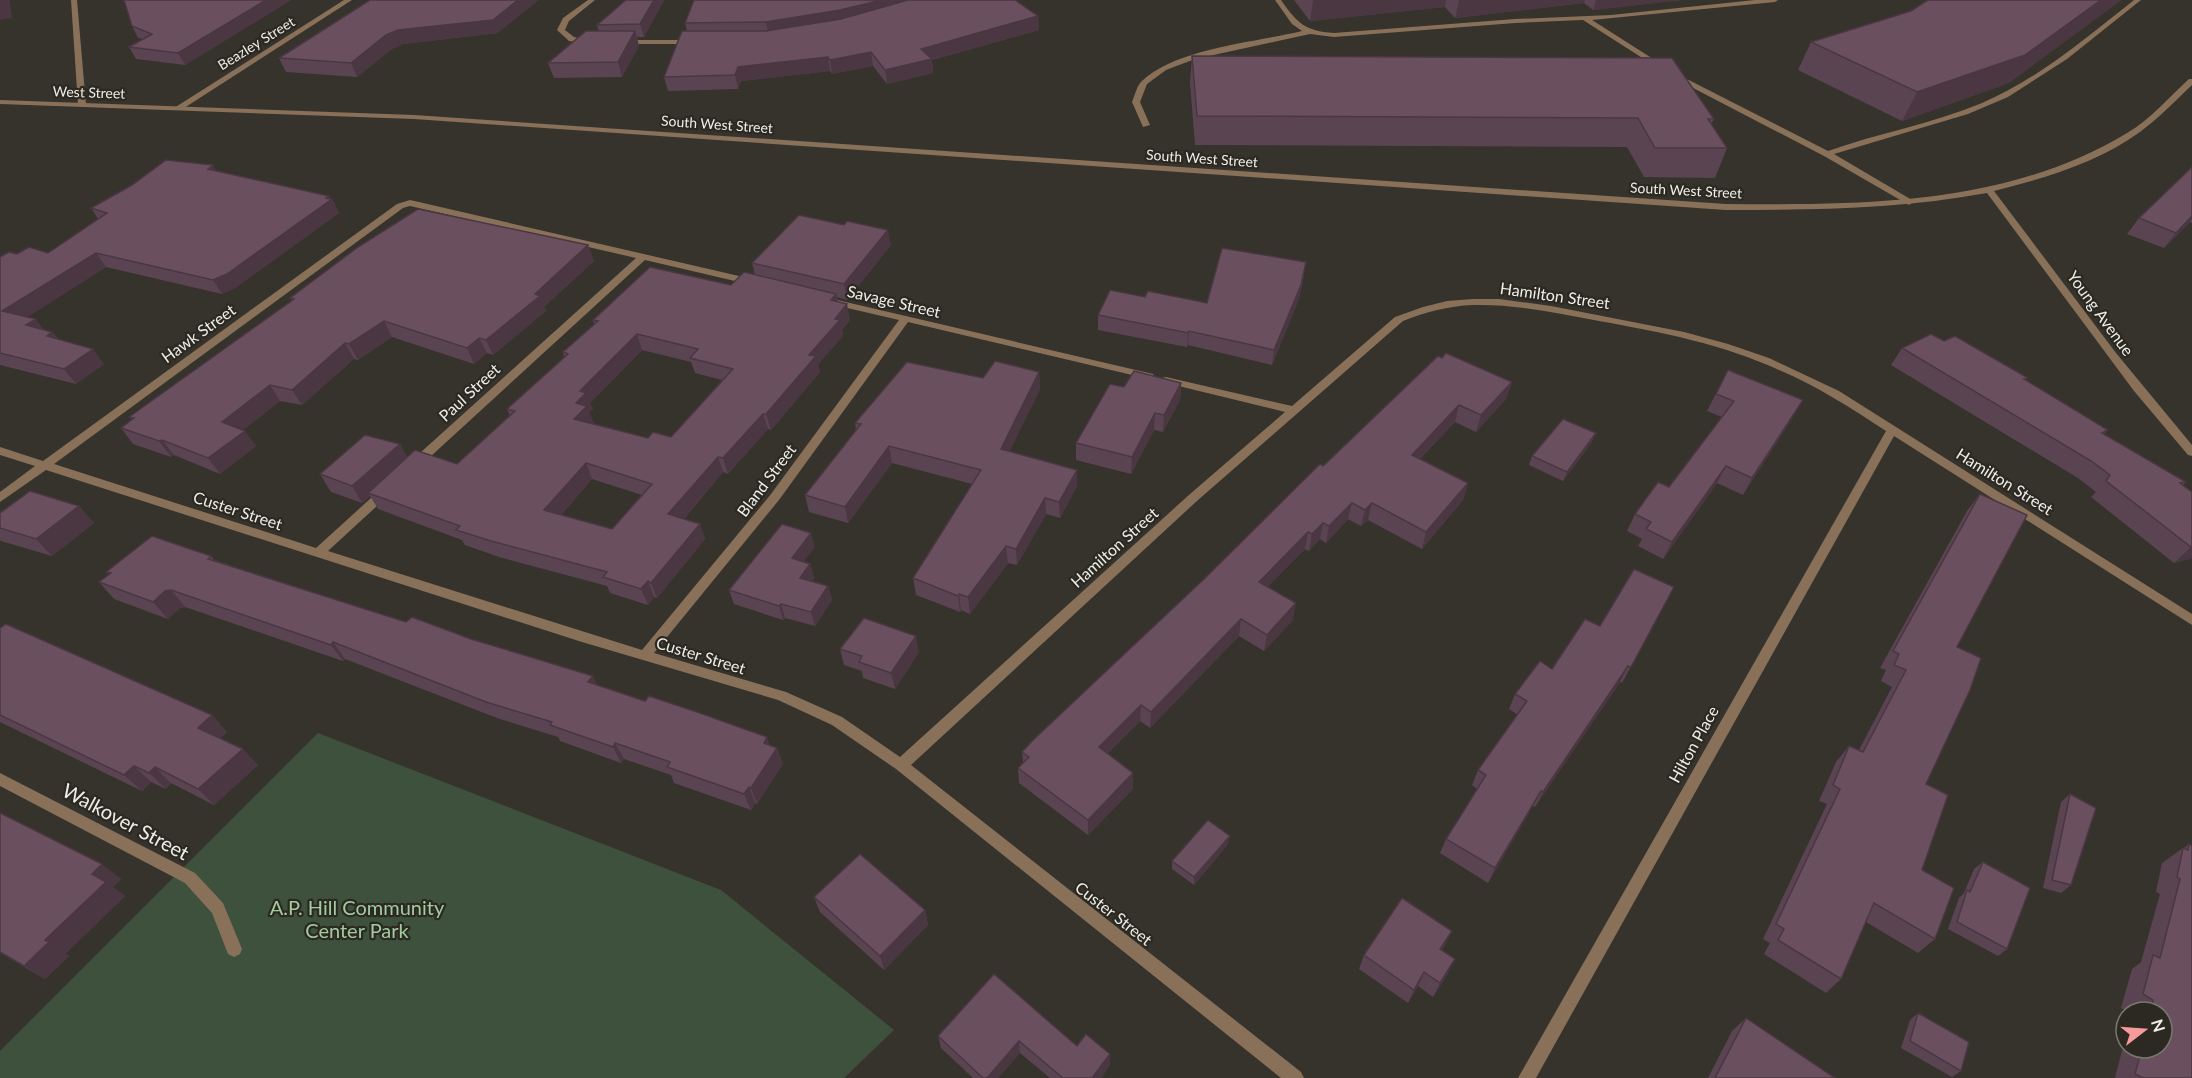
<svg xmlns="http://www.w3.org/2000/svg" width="2192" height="1078" font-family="Lato,sans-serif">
	<rect width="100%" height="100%" fill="#35332b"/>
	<path fill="#3d513c" d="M318 733 721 890 894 1030 844 1078H0V1051Z"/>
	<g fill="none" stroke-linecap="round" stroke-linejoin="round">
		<g fill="#897059" fill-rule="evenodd">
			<path d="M1275 0H1281C1297 23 1305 31 1334 33L1515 19 1611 15 1755 0H1778L1775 2 1592 20 1661 64V68H1658L1583 20 1515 23 1334 37 1310 34 1195 59 1166 70 1147 84 1140 102 1150 125 1143 127 1132 102C1135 95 1137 85 1142 81 1176 48 1257 42 1302 31L1292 24Z"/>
			<path d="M2134 0H2141L2067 59 2008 97 1968 114 1834 154 1912 200 1913 202 1909 205 1824 156 1672 77 1679 75 1828 151C1878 133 1932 124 1982 103 2038 79 2086 38 2134 0Z"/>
		</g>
		<g fill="#897059" fill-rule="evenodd">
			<path d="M71 0H77L86 105 82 107 78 105Z"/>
			<path d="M344 0H352L181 110 174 108Z"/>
			<path d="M588 0H595L569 21 565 30 574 37 595 42 591 44 569 41 557 30 563 18Z"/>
			<path d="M620 40H693L697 42 693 44H620Z"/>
			<path d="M410 200 752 279 757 282 752 285 645 260 418 468H410L408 465 410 462 636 258 410 206 403 208 54 464 316 548 382 488H390L392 491 390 494 328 551 642 650 771 494 899 320 830 304V300L833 299 1153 374 1154 376 1149 379 908 322 779 500 654 653 786 692 842 717 900 757 1190 494 1285 412 1162 382 1161 380 1162 378 1166 377 1292 406 1395 317 1423 307 1447 301 1473 299H1499L1551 306 1684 332 1728 344 1769 358 1839 391 2192 614V625L1894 436 1536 1078H1518L1886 431C1851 408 1817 386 1779 370 1722 344 1661 332 1599 321 1558 313 1516 304 1473 305 1448 306 1426 312 1403 321L1198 500 911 765 1301 1072 1304 1078H1281L896 769 832 725 778 700 582 642 46 470 0 502V492L35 466 0 455V447L43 461 397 204Z"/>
			<path d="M0 773 195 873 223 903 242 949 240 954 234 957 228 954 212 913 185 883 0 786Z"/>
		</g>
		<path fill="#897059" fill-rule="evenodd" d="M2189 79H2192V85C2175 101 2159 118 2140 132 2097 163 2045 178 1994 191L2116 353 2192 445V456L2188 455 2134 391 1987 193C1900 209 1814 210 1726 210L414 119 0 104V100L414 115 1726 204C1863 205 2006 206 2127 133 2151 119 2169 97 2189 79Z"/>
	</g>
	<g fill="#5b4452" fill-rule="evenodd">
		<path d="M291 0 185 65 136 59 129 47 143 39 138 38 132 26Z"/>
		<path d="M370 0 498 33 403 44 392 49 357 77 286 72 279 58Z"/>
		<path d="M664 0 644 37H637L639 46 622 77 554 78 548 63 599 31 597 25Z"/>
		<path d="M1294 0H1682L1593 10 1584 3 1455 18 1445 7 1310 21Z"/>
		<path d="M1038 16 1039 30 932 60 933 73 887 84 873 66 832 74 830 71 741 81 738 89 668 91 664 77 687 31 685 23Z"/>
		<path d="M1811 42 2009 83 1902 121 1798 70Z"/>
		<path d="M1192 56 1714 119 1711 124 1727 148 1715 178 1644 177 1627 147 1195 145 1190 83Z"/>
		<path d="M2192 167V223L2190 222 2164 248 2127 234 2139 218Z"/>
		<path d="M216 171 329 196 330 198 332 199 339 213 235 288 222 294 106 267 27 317 44 330 52 332 58 339 104 364 76 384 0 365V257L17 254 48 253 98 219 91 208Z"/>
		<path d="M588 245 594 261 544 307 546 311 493 355 487 353 474 364 392 337 358 360 354 359 302 405 280 401 243 430 256 446 220 474 174 455 171 457 133 444 121 428 132 420 129 417 292 301 290 298Z"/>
		<path d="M891 245 847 300 837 297 838 302 850 320 842 330 843 336 818 364 820 372 771 430 768 429 728 474 723 472 684 519 700 524 705 539 657 598 654 597 648 605 610 593 607 586 499 557 465 545 462 540 378 509 370 496 362 503 331 492 320 474 400 444 407 457 457 464 510 416 507 409 564 357 563 352 594 324 593 320 731 285 755 275 752 263ZM642 350 691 362 695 373 722 380 671 437 648 438 592 423 593 422 589 412 593 409 590 403ZM592 479 642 495 612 529 561 515Z"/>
		<path d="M1304 276 1299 299 1272 365 1188 345 1187 347 1098 330V315L1145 297 1207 303Z"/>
		<path d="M1944 341 2026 380 2108 430 2104 434 2186 482 2183 485 2192 558 2174 563 2091 497 2096 492 2078 478 1891 365 1902 348Z"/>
		<path d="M1728 370 1793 417 1743 495 1717 483 1663 559 1638 546 1642 539 1627 531 1635 514 1669 487 1722 417 1707 411Z"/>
		<path d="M1039 372 1040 389 1009 452 1077 486 1060 518 1046 514 1017 565 1008 563 970 614 961 610 960 612 916 595 913 578 972 484 892 463 848 523 809 512 805 495 856 430 855 423 983 378Z"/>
		<path d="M1512 382 1506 399 1476 432 1455 422 1420 459 1468 483 1463 500 1422 549 1368 520 1361 526 1348 519 1326 543 1320 539 1309 551 1305 549 1267 587 1293 620 1264 651 1239 636 1150 728 1140 721 1108 753 1133 773V789L1088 835 1019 783 1018 768 1023 763 1022 752 1323 466Z"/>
		<path d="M1181 383 1180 400 1163 432 1154 430 1131 474 1076 460V443L1124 387Z"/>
		<path d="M1592 442 1563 481 1529 465 1532 456Z"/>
		<path d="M1980 494 1957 647 1926 784 1922 870 1935 939 1918 953 1866 922 1841 979 1826 993 1764 954 1770 943 1763 939 1827 804 1819 801 1836 762 1849 746 1859 750 1892 687 1881 681 1886 670 1880 668 1967 511Z"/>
		<path d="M79 506 94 523 52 556 1 541 0 540V513Z"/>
		<path d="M815 547 803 562 810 564 814 578 812 581 828 586 832 600 815 626 785 618 783 620 734 604 729 590Z"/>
		<path d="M211 556 214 560 598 686 777 748 783 764 757 804 755 803 751 810 674 783 671 775 624 759 621 763 560 741 558 737 497 718 345 659 343 661 185 607 180 608 168 619 114 599 99 582 109 574 106 572Z"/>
		<path d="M1674 587 1622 683 1620 682 1535 807 1533 806 1488 883 1440 853 1446 839 1477 789 1472 785 1478 770 1518 715 1509 709 1515 694 1552 669 1600 626Z"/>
		<path d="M0 628 212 715 227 732 220 738 258 765 214 805 171 783 166 789 151 782 142 791 0 722Z"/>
		<path d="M840 649 919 652 895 689 863 678 862 671 844 665Z"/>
		<path d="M2070 794 2071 885 2061 893 2043 888 2061 802Z"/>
		<path d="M0 813 121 879 113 887 125 896 65 954 69 956 45 979 0 953Z"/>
		<path d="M1228 844 1194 885 1172 869V861Z"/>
		<path d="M2189 844 2192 1078H2115L2126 1035V1048H2162V1012H2129L2121 1008 2132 969 2141 962 2160 894 2156 892 2162 863 2183 848H2184Z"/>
		<path d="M1983 862 2007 949 1998 956 1948 929 1959 898 1964 893 1974 869Z"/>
		<path d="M814 897 925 910 928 925 884 970 820 912Z"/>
		<path d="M1452 931 1442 950 1448 973 1433 997 1418 986 1408 1003 1359 969 1364 955Z"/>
		<path d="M994 974 1077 1046 1110 1065 1101 1078H1050L1020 1053 998 1078H973L941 1048 938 1036Z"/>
		<path d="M1918 1013 1961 1071 1952 1077 1901 1048 1910 1020Z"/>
		<path d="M1746 1018 1835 1078H1708L1732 1031Z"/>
	</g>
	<g fill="#4a3742">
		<path d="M0 0H10L12 18 0 20Z"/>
		<path d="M266 0H291L185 65 178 53Z"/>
		<path d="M518 0H539L498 33 403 44 392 49 357 77 351 63 386 35 398 30Z"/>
		<path d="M654 0H664L644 37 640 24Z"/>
		<path d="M882 0H936L769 36 766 22Z"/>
		<path d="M1313 0H1446L1445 7 1310 21Z"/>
		<path d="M1459 0H1585L1584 3 1455 18Z"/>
		<path d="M1596 0H1682L1593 10Z"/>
		<path d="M2101 0H2122L2009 83 1902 121 1917 92Z"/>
		<path d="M1038 16 1039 30 932 60 933 73 887 84 885 70 921 49Z"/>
		<path d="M635 31 639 46 622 77 618 62Z"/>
		<path d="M871 52 873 66 832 74 830 60Z"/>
		<path d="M828 57 830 71 741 81 738 89 735 75 738 67Z"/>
		<path d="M213 165 221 179 208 169Z"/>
		<path d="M329 196 331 200 332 199 339 213 235 288 222 294 213 280Z"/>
		<path d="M2192 216V219L2190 222 2164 248 2176 233Z"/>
		<path d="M888 230 891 245 847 300 844 284Z"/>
		<path d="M588 245 594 261 544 307 546 311 493 355 486 340Z"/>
		<path d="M96 253 106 267 14 326 2 311Z"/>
		<path d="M1306 262 1299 299 1272 365 1274 350Z"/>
		<path d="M836 294 839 309 831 300Z"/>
		<path d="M847 304 850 320 842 330 843 336 818 364 820 372 771 430 766 414 835 319Z"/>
		<path d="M36 319 47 334 26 325Z"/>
		<path d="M384 321 392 337 358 360 349 344Z"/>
		<path d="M1189 331 1188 345 1187 347 1188 333Z"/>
		<path d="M52 332 63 347 47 336Z"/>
		<path d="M637 334 642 350 590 403 593 409 589 412 593 422 580 435 574 419 576 403 580 391Z"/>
		<path d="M479 338 487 353 474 364 467 348Z"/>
		<path d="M345 343 354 359 302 405 292 390Z"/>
		<path d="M93 349 104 364 76 384 64 369Z"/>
		<path d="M1039 372 1040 389 1002 466 1001 449Z"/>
		<path d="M1512 382 1506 399 1476 432 1481 415Z"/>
		<path d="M1181 383 1180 400 1163 432 1164 415Z"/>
		<path d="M270 385 280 401 233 438 222 422Z"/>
		<path d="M1803 400 1793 417 1743 495 1752 478Z"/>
		<path d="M1459 405 1455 422 1408 472 1412 455Z"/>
		<path d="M1155 413 1154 430 1131 474 1132 457Z"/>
		<path d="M763 414 768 429 728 474 723 458Z"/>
		<path d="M245 431 256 446 220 474 208 458Z"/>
		<path d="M1596 433 1592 442 1563 481 1567 472Z"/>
		<path d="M162 440 174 455 171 457 159 441Z"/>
		<path d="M400 444 409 461 368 493 370 496 362 503 352 486Z"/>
		<path d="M889 446 892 463 848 523 845 507Z"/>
		<path d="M718 457 723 472 674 530 668 514Z"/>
		<path d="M586 463 592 479 552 525 544 510Z"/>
		<path d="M1726 466 1717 483 1663 559 1672 542Z"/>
		<path d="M1077 470V486L1060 518 1059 502Z"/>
		<path d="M1468 483 1463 500 1422 549 1426 532Z"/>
		<path d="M1045 498 1046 514 1017 565 1016 549Z"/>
		<path d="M1352 503 1348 519 1326 543 1329 526Z"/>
		<path d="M1372 503 1368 520 1361 526 1365 510Z"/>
		<path d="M79 506 94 523 52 556 36 539Z"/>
		<path d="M1323 523 1320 539 1309 551 1312 534Z"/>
		<path d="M700 524 705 539 657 598 651 583Z"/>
		<path d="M1308 532 1305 549 1256 599 1259 582Z"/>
		<path d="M811 533 815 547 795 573 792 558Z"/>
		<path d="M1006 546 1008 563 970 614 968 597Z"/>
		<path d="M2192 546V558L2174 563 2191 547Z"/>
		<path d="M810 564 814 578 804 592 800 578Z"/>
		<path d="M648 581 654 597 648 605 641 589Z"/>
		<path d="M828 586 832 600 815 626 811 612Z"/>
		<path d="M171 590 185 607 180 608 168 619 153 602 165 591Z"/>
		<path d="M959 594 961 610 960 612 958 596Z"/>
		<path d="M1296 603 1293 620 1264 651 1267 635Z"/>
		<path d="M781 604 785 618 783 620 779 606Z"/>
		<path d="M1241 619 1239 636 1150 728 1151 712Z"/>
		<path d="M916 636 919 652 895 689 891 673Z"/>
		<path d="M333 642 345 659 343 661 331 645Z"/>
		<path d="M1628 666 1620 682 1535 807 1543 792Z"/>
		<path d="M593 676 601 692 588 682Z"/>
		<path d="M1141 705 1140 721 1099 762V747Z"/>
		<path d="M212 715 227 732 214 744 198 728Z"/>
		<path d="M767 737 773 754 764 743Z"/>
		<path d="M615 743 624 759 621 763 613 747Z"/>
		<path d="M777 748 783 764 757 804 751 788Z"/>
		<path d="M243 749 258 765 214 805 198 789Z"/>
		<path d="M134 766 151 782 142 791 124 775Z"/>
		<path d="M155 767 171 783 166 789 149 773Z"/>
		<path d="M1133 773V789L1088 835V820Z"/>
		<path d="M749 787 755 803 751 810 744 794Z"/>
		<path d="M1541 791 1533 806 1488 883 1495 868Z"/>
		<path d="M1230 836 1228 844 1194 885V877Z"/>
		<path d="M102 864 121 879 113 887 125 896 65 954 69 956 45 979 24 966 92 874Z"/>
		<path d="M925 910 928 925 884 970 880 956Z"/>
		<path d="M1452 931 1445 945 1434 963 1440 949Z"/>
		<path d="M1455 959 1448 973 1433 997 1440 983Z"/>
		<path d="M1424 972 1418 986 1408 1003 1414 990Z"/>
		<path d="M1019 1041 1020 1053 998 1078H987Z"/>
		<path d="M1110 1054V1065L1101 1078H1092Z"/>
	</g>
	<g fill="#6a4f5f" stroke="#4a3742" stroke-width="1.5" fill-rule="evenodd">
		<path d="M124 0H266L178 53 129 47 152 34 132 26Z"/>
		<path d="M370 0H518L493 20 398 30 386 35 351 63 279 58Z"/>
		<path d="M626 0H654L640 24 597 25Z"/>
		<path d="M694 0H882L840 10 766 22 685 23Z"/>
		<path d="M908 0H1015L1038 16 921 49 932 59 885 70 871 52 830 60 828 57 738 67 735 75 664 77 682 31H766L841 19Z"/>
		<path d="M1928 0H2101L2025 55 1917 92 1811 42 1911 11Z"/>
		<path d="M586 31H635L618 62 548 63Z"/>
		<path d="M1192 56 1672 58 1714 119H1708L1727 148H1655L1638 118 1197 116Z"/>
		<path d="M166 160 213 165 208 169 329 196 326 198 332 199 227 274 213 280 96 253 2 311 36 319 26 325 52 332 47 336 93 349 64 369 0 353V257L9 252 17 254 29 247 48 253 107 213 91 208 132 185Z"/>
		<path d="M2192 167V216L2176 233 2139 218Z"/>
		<path d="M418 209 588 245 535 294 540 296 486 340 479 338 467 348 384 321 349 344 345 343 292 390 270 385 222 422 245 431 208 458 162 440 159 441 121 428 134 418 129 417 294 299 290 298 358 247Z"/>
		<path d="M799 215 844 225 847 221 888 230 844 284 752 263Z"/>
		<path d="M1222 248 1306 262 1301 285 1274 350 1189 331 1188 333 1098 315 1110 290 1145 297 1148 291 1207 303Z"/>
		<path d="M650 267 731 285 744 272 836 294 831 300 847 304 835 319 840 320 809 355 816 356 766 414H763L723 458 718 457 668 514 700 524 651 583 648 581 641 589 603 577 607 572 491 541 456 530 460 526 368 493 415 450 457 464 515 411 507 409 568 354 563 352 598 321 593 320ZM637 334 698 349 690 358 733 369 671 437 653 432 648 438 574 419 587 406 576 403 586 393 580 391ZM586 463 652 484 612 529 544 510Z"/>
		<path d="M1931 334 1944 341 1955 336 2028 378 2024 379 2108 430 2102 433 2186 482 2180 483 2192 492V546L2191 547 2106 481 2110 475 2091 461 1902 348Z"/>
		<path d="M1446 353 1512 382 1481 415 1459 405 1412 455 1468 483 1426 532 1372 503 1365 510 1352 503 1329 526 1323 523 1312 534 1308 532 1259 582 1296 603 1267 635 1241 619 1151 712 1141 705 1099 747 1133 773 1088 820 1018 768 1029 757 1022 752 1032 741 1204 579 1320 464 1323 466 1438 356 1442 358Z"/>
		<path d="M995 361 1039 372 1001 449 1077 470 1059 502 1045 498 1016 549 1006 546 968 597 959 594 958 596 913 578 981 470 889 446 845 507 805 495 861 424 855 423 907 362 983 378Z"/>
		<path d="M1728 370 1803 400 1752 478 1726 466 1672 542 1646 529 1651 522 1635 514 1658 482 1669 487 1734 401 1716 394Z"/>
		<path d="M1134 371 1181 383 1164 415 1155 413 1132 457 1076 443 1110 384 1124 387Z"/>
		<path d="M1563 419 1596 433 1567 472 1532 456Z"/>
		<path d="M365 435 400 444 352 486 320 474Z"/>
		<path d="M30 491 79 506 36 539 0 528V513Z"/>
		<path d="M1980 494 2027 515 1957 647 1981 658 1970 690 1926 784 1948 795 1922 870 1954 888 1935 939 1874 903 1841 979 1778 940 1784 929 1776 924 1840 789 1833 785 1849 746 1863 752 1906 670 1894 665 1899 654 1893 651Z"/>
		<path d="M782 524 811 533 792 558 810 564 800 578 828 586 811 612 781 604 779 606 729 590Z"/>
		<path d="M152 536 211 556 208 559 406 622 412 617 471 639 593 676 588 682 645 701 649 696 697 712 767 737 764 743 777 748 751 788 749 787 744 794 667 767 670 762 615 743 613 747 550 725 552 722 486 702 333 642 331 645 171 590 165 591 153 602 99 582 111 573 106 572Z"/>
		<path d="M1634 569 1674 587 1631 667 1628 666 1543 792 1541 791 1495 868 1446 839 1486 775 1478 770 1527 701 1515 694 1540 661 1552 669 1585 619 1600 626Z"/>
		<path d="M864 618 916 636 891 673 859 662 862 656 840 649Z"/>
		<path d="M6 624 212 715 198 728 243 749 198 789 155 767 149 773 134 766 124 775 0 715V628Z"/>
		<path d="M2070 794 2096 808 2071 885 2052 880Z"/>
		<path d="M0 813 102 864 92 874 106 882 45 940 49 942 24 966 0 952Z"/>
		<path d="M1208 820 1230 836 1194 877 1172 861Z"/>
		<path d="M2189 844 2192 846V1078H2143L2135 1074 2142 1048H2162V1012H2150L2153 1000 2143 994 2153 955 2160 958 2180 879 2177 877 2183 848 2188 850Z"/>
		<path d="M860 854 925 910 880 956 814 897Z"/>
		<path d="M1983 862 2030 888 2007 949 1957 922 1967 890 1970 892Z"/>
		<path d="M1402 898 1452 931 1440 949 1455 959 1440 983 1424 972 1414 990 1364 955Z"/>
		<path d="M994 974 1077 1046 1086 1034 1110 1054 1092 1078H1063L1019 1041 987 1078H983L938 1036Z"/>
		<path d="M1918 1013 1969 1042 1961 1071 1910 1041Z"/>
		<path d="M1746 1018 1835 1078H1715Z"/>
	</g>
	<g text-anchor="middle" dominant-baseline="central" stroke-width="4.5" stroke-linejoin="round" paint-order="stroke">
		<g font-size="14" fill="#efeee8" stroke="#2b2921">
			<text transform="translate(256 43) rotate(-32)">Beazley Street</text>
			<text transform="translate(89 92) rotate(2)">West Street</text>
			<text transform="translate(717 124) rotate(4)">South West Street</text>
			<text transform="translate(1202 158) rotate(4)">South West Street</text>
			<text transform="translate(1686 190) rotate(3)">South West Street</text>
		</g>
		<g font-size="16" fill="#efeee8" stroke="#2b2921">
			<text transform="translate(1555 295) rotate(8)">Hamilton Street</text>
			<text transform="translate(894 301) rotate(13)">Savage Street</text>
			<text transform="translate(2101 313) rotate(54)">Young Avenue</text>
			<text transform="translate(198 333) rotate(-36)">Hawk Street</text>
			<text transform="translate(469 392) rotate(-43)">Paul Street</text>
			<text transform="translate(766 480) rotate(-53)">Bland Street</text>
			<text transform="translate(2005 481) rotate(32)">Hamilton Street</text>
			<text transform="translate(238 510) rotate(18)">Custer Street</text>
			<text transform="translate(1114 547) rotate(-42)">Hamilton Street</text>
			<text transform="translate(701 655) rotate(17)">Custer Street</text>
			<text transform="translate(1693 744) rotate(-61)">Hilton Place</text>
			<text transform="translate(1114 913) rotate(38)">Custer Street</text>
		</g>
		<g font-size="20" fill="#efeee8" stroke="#2b2921">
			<text transform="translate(126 821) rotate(28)">Walkover Street</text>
		</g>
		<g font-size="20" fill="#a2cb9f" stroke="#2b2921">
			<text x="357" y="907">A.P. Hill Community<tspan x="357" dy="23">Center Park</tspan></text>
		</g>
	</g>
	<g transform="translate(2144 1030) rotate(73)"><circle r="28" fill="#2b2921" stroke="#797871" stroke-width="1.5"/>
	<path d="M0-4.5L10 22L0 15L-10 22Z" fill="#f59b9b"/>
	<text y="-9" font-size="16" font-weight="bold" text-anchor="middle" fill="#efeee8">N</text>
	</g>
</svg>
